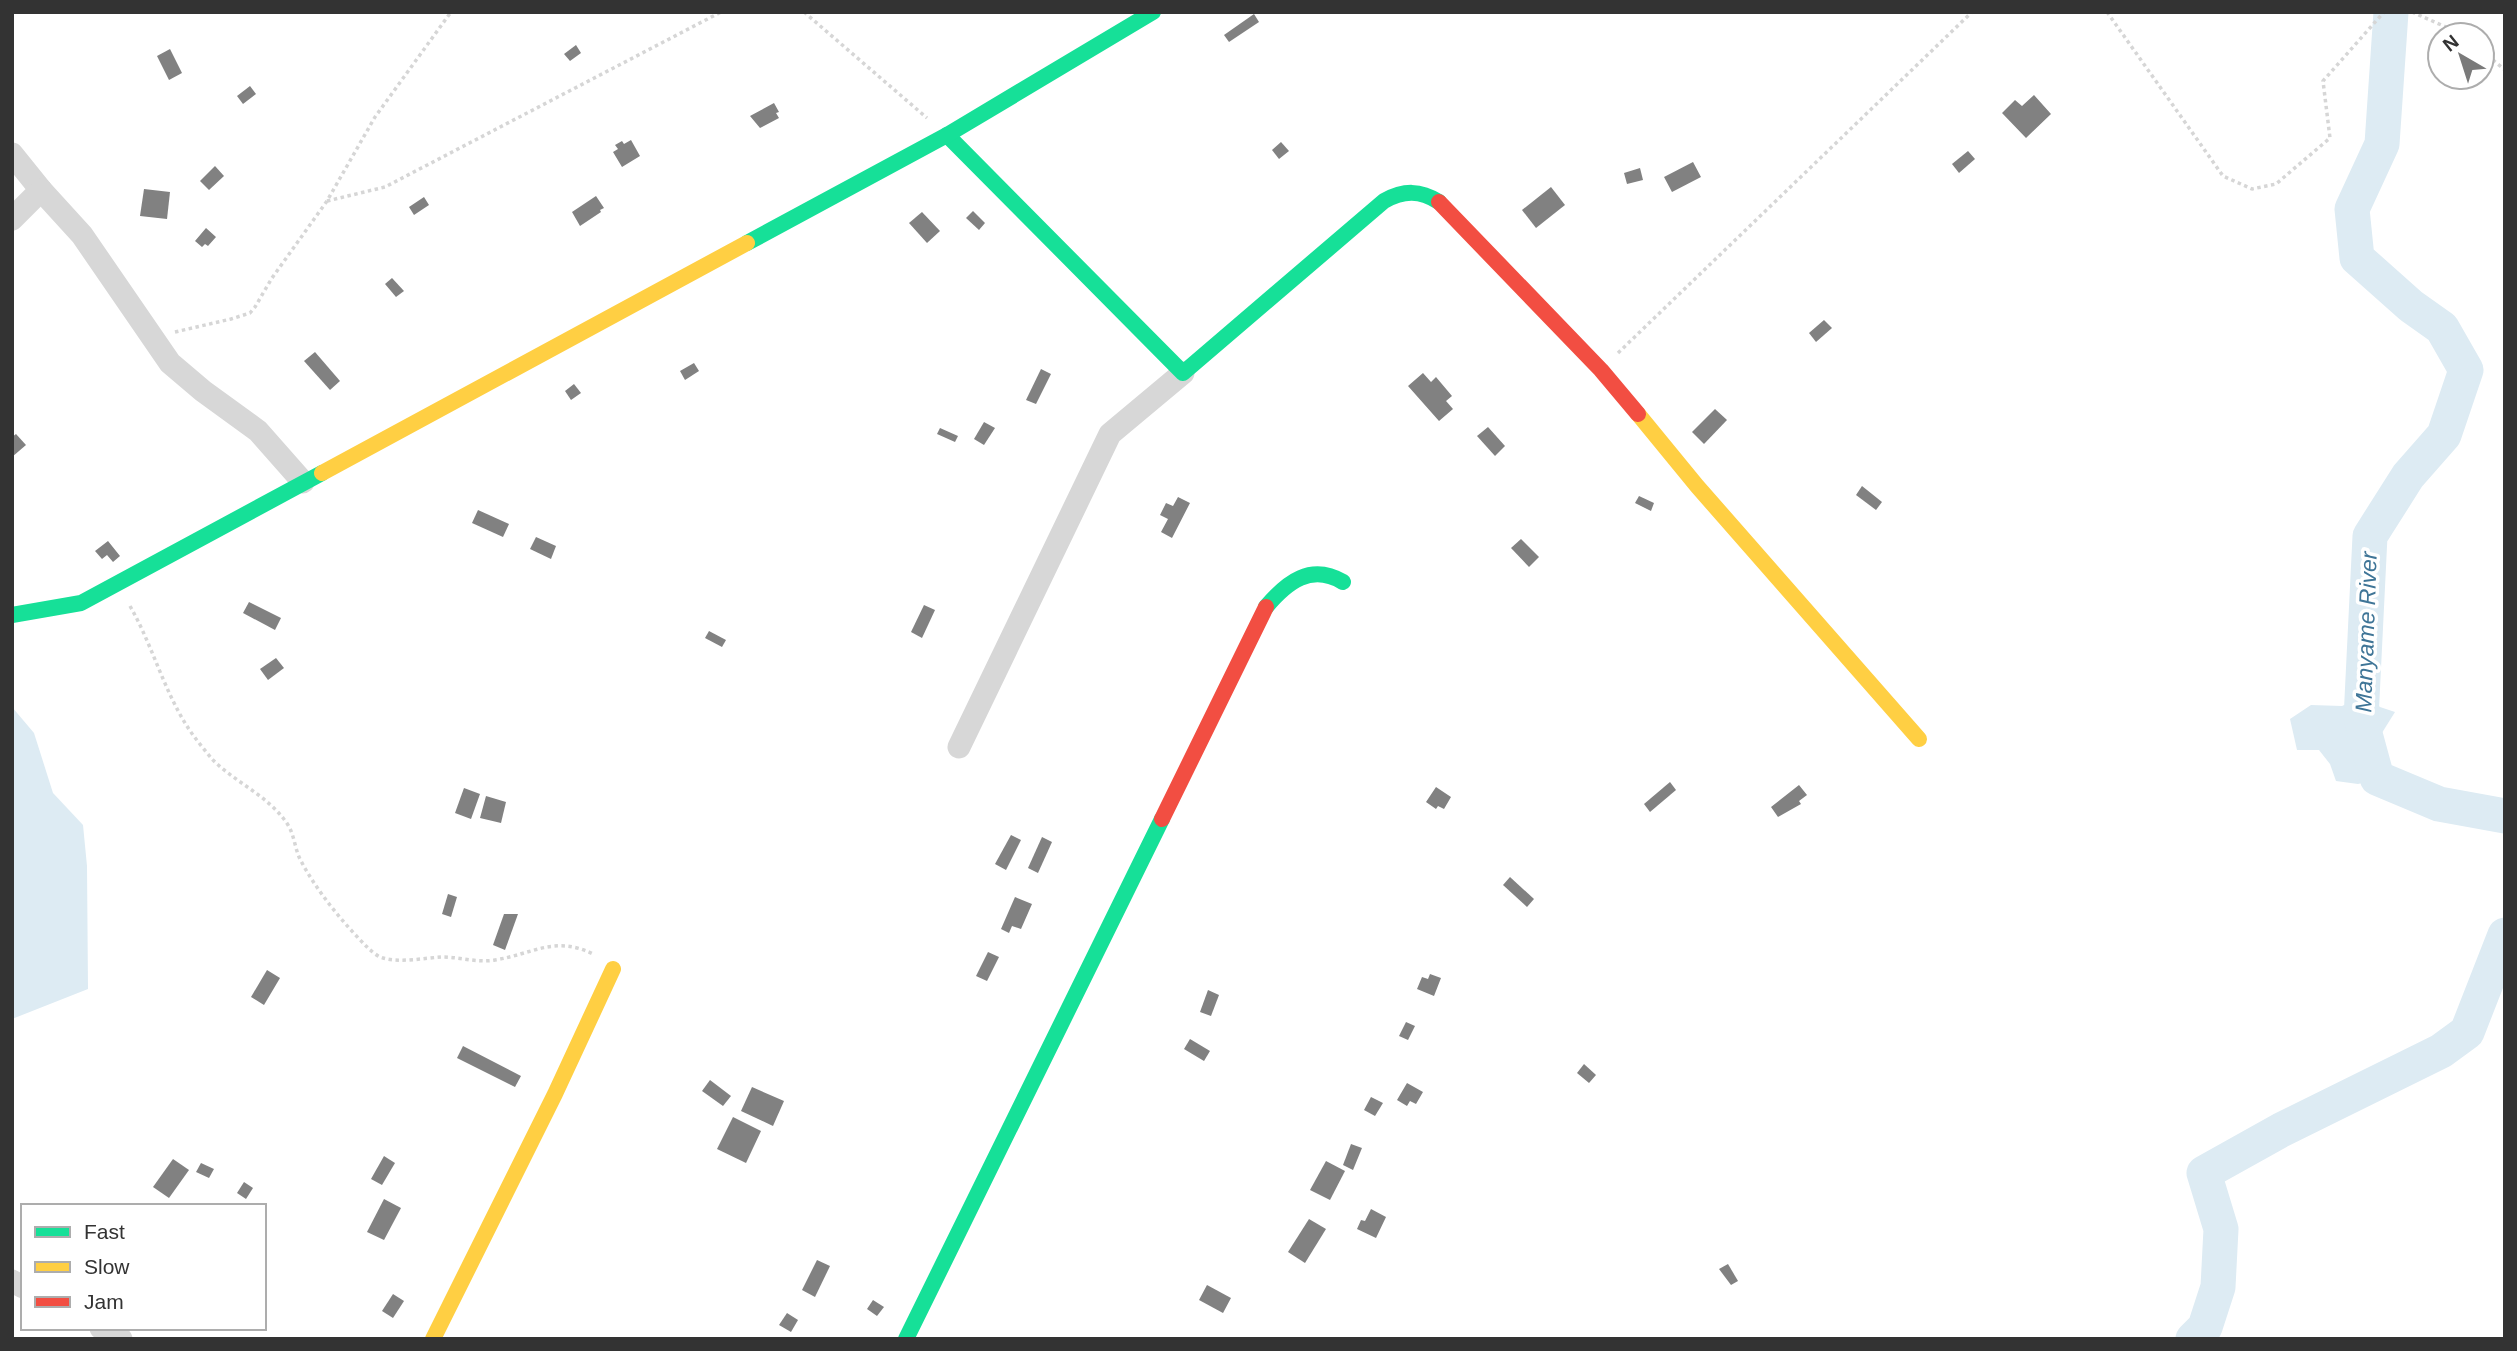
<svg xmlns="http://www.w3.org/2000/svg" width="2517" height="1351" font-family="Arial,sans-serif">
	<rect width="100%" height="100%" fill="#fff"/>
	<g fill="#ddebf3">
		<path d="M2366 695 2380 707 2395 712 2380 736 2387 777 2358 784 2336 781 2330 764 2319 750H2297L2290 719 2311 705 2342 706Z"/>
		<path d="M12 707 34 733 53 793 83 825 87 866 88 989 12 1019Z"/>
	</g>
	<g fill="none" stroke-linecap="round" stroke-linejoin="round">
		<g stroke="#ddebf3" stroke-width="35">
			<path d="M2391 12 2382 144 2352 209 2357 258 2411 306 2442 328 2466 370 2444 435 2408 476 2370 536 2361 719 2377 778 2439 804 2505 816"/>
			<path d="M2193 1339 2205 1327 2218 1287 2221 1229 2204 1173 2281 1130 2441 1051 2467 1032 2505 935"/>
		</g>
	</g>
	<g fill="#818181">
		<path d="M1254 14 1259 22 1229 42 1224 35Z"/>
		<path d="M576 45 581 53 570 61 564 54Z"/>
		<path d="M170 49 182 73 169 80 157 56Z"/>
		<path d="M250 86 256 94 243 104 237 96Z"/>
		<path d="M2034 95 2051 114 2026 138 2002 113 2015 100 2022 106Z"/>
		<path d="M774 103 779 112 776 113 779 118 760 128 750 116Z"/>
		<path d="M631 140 640 156 622 167 613 152 618 149 615 145 622 141 624 144Z"/>
		<path d="M1281 142 1289 151 1279 159 1272 150Z"/>
		<path d="M1968 151 1975 159 1959 173 1952 164Z"/>
		<path d="M1693 162 1701 177 1672 192 1664 177Z"/>
		<path d="M215 166 224 176 209 190 200 181Z"/>
		<path d="M1640 168 1643 180 1627 184 1624 173Z"/>
		<path d="M1551 187 1565 205 1536 228 1522 210Z"/>
		<path d="M144 189 170 192 167 219 140 216Z"/>
		<path d="M596 196 604 208 600 210 601 212 580 226 572 212Z"/>
		<path d="M424 197 429 205 414 215 409 207Z"/>
		<path d="M973 211 985 223 979 230 966 218Z"/>
		<path d="M922 212 940 231 927 243 909 223Z"/>
		<path d="M206 228 216 237 208 246 205 244 202 247 195 241Z"/>
		<path d="M392 278 404 291 396 297 385 284Z"/>
		<path d="M1824 320 1832 328 1816 342 1809 333Z"/>
		<path d="M315 352 340 381 330 390 304 361Z"/>
		<path d="M694 363 699 371 685 380 680 371Z"/>
		<path d="M1041 369 1051 374 1036 404 1026 400Z"/>
		<path d="M1423 373 1431 382 1436 377 1452 396 1446 401 1453 409 1439 421 1408 386Z"/>
		<path d="M574 384 581 393 571 400 565 391Z"/>
		<path d="M1715 409 1727 420 1704 444 1692 432Z"/>
		<path d="M984 422 995 428 984 445 974 439Z"/>
		<path d="M1488 427 1505 446 1495 456 1477 436Z"/>
		<path d="M940 428 958 436 955 442 937 434Z"/>
		<path d="M16 434 26 445 12 457V437Z"/>
		<path d="M1862 486 1882 502 1876 510 1856 495Z"/>
		<path d="M1639 496 1654 503 1651 511 1635 503Z"/>
		<path d="M1178 497 1190 503 1172 538 1161 532 1168 519 1160 515 1166 503 1173 506Z"/>
		<path d="M478 510 509 524 503 537 472 523Z"/>
		<path d="M536 537 556 546 551 559 530 549Z"/>
		<path d="M1521 539 1539 557 1529 567 1511 548Z"/>
		<path d="M108 541 120 556 113 562 107 555 102 559 95 551Z"/>
		<path d="M249 602 281 618 275 630 243 613Z"/>
		<path d="M924 605 935 610 922 638 911 632Z"/>
		<path d="M709 631 726 640 722 647 705 638Z"/>
		<path d="M276 658 284 668 268 680 260 669Z"/>
		<path d="M1670 782 1676 790 1650 812 1644 804Z"/>
		<path d="M1799 785 1807 795 1799 801 1801 804 1778 817 1771 807Z"/>
		<path d="M1436 787 1451 797 1444 809 1438 806 1436 809 1426 802Z"/>
		<path d="M464 788 480 794 471 819 455 813Z"/>
		<path d="M486 796 506 802 501 823 480 818Z"/>
		<path d="M1011 835 1021 840 1006 870 995 864Z"/>
		<path d="M1042 837 1052 842 1038 873 1028 868Z"/>
		<path d="M1510 877 1534 899 1527 907 1503 885Z"/>
		<path d="M448 894 457 897 451 917 442 914Z"/>
		<path d="M1015 897 1032 904 1021 929 1012 926 1009 933 1001 929Z"/>
		<path d="M504 914H518L505 950 493 945Z"/>
		<path d="M988 952 999 957 987 981 976 976Z"/>
		<path d="M267 970 280 978 264 1005 251 997Z"/>
		<path d="M1430 974 1441 978 1434 996 1417 989 1422 977 1428 979Z"/>
		<path d="M1208 990 1219 995 1211 1016 1200 1012Z"/>
		<path d="M1406 1022 1415 1026 1408 1040 1399 1036Z"/>
		<path d="M1190 1039 1210 1051 1204 1061 1184 1049Z"/>
		<path d="M463 1046 521 1076 515 1087 457 1058Z"/>
		<path d="M1584 1064 1596 1075 1589 1083 1577 1073Z"/>
		<path d="M710 1080 731 1096 723 1106 702 1091Z"/>
		<path d="M1407 1083 1423 1092 1416 1104 1410 1101 1407 1106 1397 1100Z"/>
		<path d="M752 1087 784 1101 773 1126 741 1111Z"/>
		<path d="M1371 1097 1383 1103 1375 1116 1364 1110Z"/>
		<path d="M733 1117 761 1131 746 1163 717 1149Z"/>
		<path d="M1351 1144 1362 1148 1353 1170 1343 1165Z"/>
		<path d="M384 1156 395 1163 382 1185 371 1179Z"/>
		<path d="M173 1159 189 1170 169 1198 153 1187Z"/>
		<path d="M1326 1161 1345 1171 1330 1200 1310 1190Z"/>
		<path d="M201 1163 214 1169 209 1178 196 1172Z"/>
		<path d="M244 1182 253 1188 246 1199 237 1193Z"/>
		<path d="M384 1199 401 1208 384 1240 367 1232Z"/>
		<path d="M1371 1209 1386 1217 1376 1238 1357 1229 1361 1220 1365 1221Z"/>
		<path d="M1309 1219 1326 1229 1305 1263 1288 1252Z"/>
		<path d="M817 1260 830 1266 815 1297 802 1290Z"/>
		<path d="M1728 1264 1738 1281 1731 1285 1719 1269Z"/>
		<path d="M1207 1285 1231 1298 1223 1313 1199 1300Z"/>
		<path d="M393 1294 404 1301 393 1318 382 1311Z"/>
		<path d="M873 1300 884 1307 877 1316 867 1309Z"/>
		<path d="M787 1313 798 1320 791 1332 779 1325Z"/>
	</g>
	<g fill="none" stroke-linecap="round" stroke-linejoin="round">
		<g stroke="#d6d6d6" stroke-width="3.5" stroke-dasharray="3.5 3.5" stroke-linecap="butt">
			<path d="M804 12 927 118"/>
			<path d="M2107 12 2223 176 2252 189 2276 184 2330 138 2323 81 2384 12"/>
			<path d="M2412 12 2464 35"/>
			<path d="M2482 51 2505 70"/>
			<path d="M327 201 385 187 721 12"/>
			<path d="M175 332 231 319 250 313 255 307 272 278 327 201 375 117 451 12"/>
			<path d="M1618 353 1972 12"/>
			<path d="M130 606C154 648 165 696 193 735 199 743 206 752 213 760 236 783 267 795 286 822 295 834 294 848 301 861 318 893 344 924 369 949 373 952 378 957 383 958 400 963 424 958 442 957 460 957 477 963 495 960 533 954 555 935 593 954"/>
		</g>
		<g stroke="#d7d7d7" stroke-width="23">
			<path d="M12 154 41 190 12 219"/>
			<path d="M41 190 82 235 170 363 203 391 258 431 303 482"/>
			<path d="M959 747 1110 434 1183 373"/>
			<path d="M12 1281 23 1287"/>
			<path d="M101 1328 121 1339"/>
		</g>
		<g stroke="#16e098" stroke-width="16">
			<path d="M947 135 1183 373 1384 201C1404 190 1420 190 1439 202"/>
			<path d="M747 243 947 135 1153 12"/>
			<path d="M1266 607C1287 582 1311 563 1343 582"/>
			<path d="M12 615 81 603 322 473"/>
			<path d="M906 1339 1162 819"/>
		</g>
		<g stroke="#ffcf43" stroke-width="16">
			<path d="M1638 414 1697 486 1919 739"/>
			<path d="M322 473 747 243"/>
			<path d="M433 1339 555 1094 613 969"/>
		</g>
		<g stroke="#f24e42" stroke-width="16">
			<path d="M1439 202 1601 370 1638 414"/>
			<path d="M1162 819 1266 607"/>
		</g>
	</g>
	<g text-anchor="middle" dominant-baseline="central" stroke-width="7" stroke-linejoin="round" paint-order="stroke">
		<g font-size="23" font-style="italic" fill="#3f7597" stroke="#fff">
			<text transform="translate(2366 632) rotate(-88)">Manyame River</text>
		</g>
	</g>
	<rect width="2517" height="1351" fill="none" stroke="#333333" stroke-width="28"/>
	<rect x="21" y="1204" width="245" height="126" fill="#ffffff" stroke="#adadad" stroke-width="2"/>
	<rect x="35" y="1227" width="35" height="10" fill="#16e098" stroke="#adadad" stroke-width="2"/>
	<text x="84" y="1239" font-size="21" fill="#333333">Fast</text>
	<rect x="35" y="1262" width="35" height="10" fill="#ffcf43" stroke="#adadad" stroke-width="2"/>
	<text x="84" y="1274" font-size="21" fill="#333333">Slow</text>
	<rect x="35" y="1297" width="35" height="10" fill="#f24e42" stroke="#adadad" stroke-width="2"/>
	<text x="84" y="1309" font-size="21" fill="#333333">Jam</text>
	<g transform="translate(2461 56) rotate(321)"><circle r="33" fill="#ffffff" stroke="#adadad" stroke-width="2"/>
	<path d="M0-5L12 26L0 18L-12 26Z" fill="#7a7a7a"/>
	<text y="-10" font-size="19" font-weight="bold" text-anchor="middle" fill="#333333">N</text>
	</g>
</svg>
